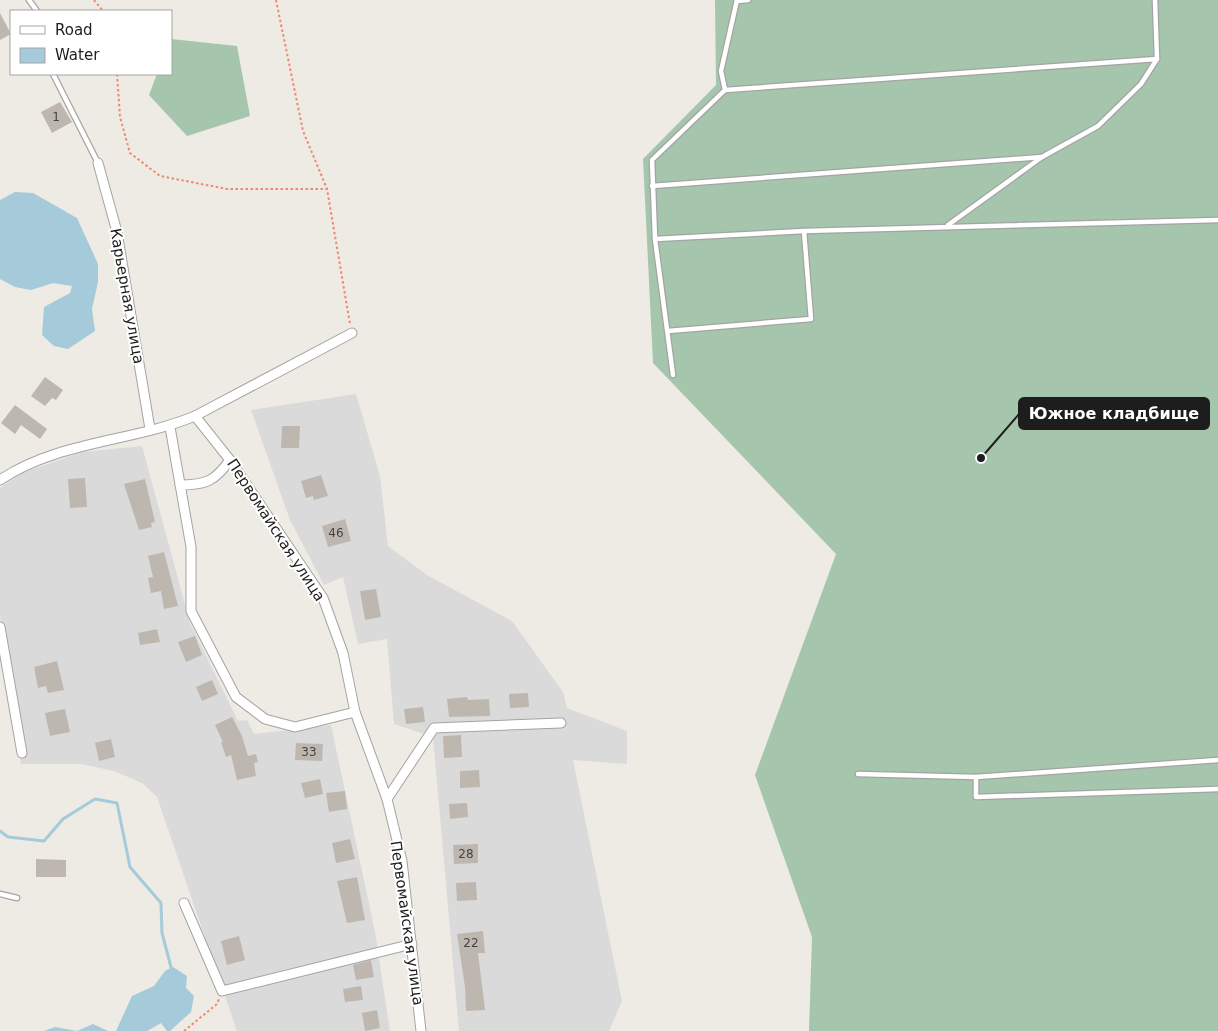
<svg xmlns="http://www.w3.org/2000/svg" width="1218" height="1031" font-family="'DejaVu Sans',sans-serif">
	<rect width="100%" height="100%" fill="#edebe3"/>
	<g fill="#dbdada">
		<path d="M356 394 380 476 388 546 427 575 512 621 563 692 567 708 627 731V764L573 760 622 1001 609 1031H459L433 737 394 724 387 639 358 644 343 577 324 585 290 520 251 410Z"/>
		<path d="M142 446 190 623 238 721 247 720 254 734 331 725 375 932 390 1031H237L157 797 142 783 114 771 81 764H21L0 615V488L22 473 82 452Z"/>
	</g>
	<g fill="#a5c5ad">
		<path d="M715 0H1218V1031H809L812 937 755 775 836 554 653 363 643 159 716 85Z"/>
		<path d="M171 39 237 46 250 116 187 136 149 95 157 74H171Z"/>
	</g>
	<g fill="#a5cad9">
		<path d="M15 192 33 193 77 218 98 264V282L92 309 95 331 68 349 54 346 42 335 44 307 70 293 72 286 53 283 31 290 15 287 0 279V200Z"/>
		<path d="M173 967 187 976 186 988 194 996 191 1012 170 1031H167L161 1023 147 1031H116L132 996 154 986 165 971Z"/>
		<path d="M93 1024 108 1031H44L55 1027 77 1031Z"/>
	</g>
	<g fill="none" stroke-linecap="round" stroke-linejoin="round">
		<path stroke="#a5cad9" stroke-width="3" d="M0 831 8 837 44 841 63 819 95 799 117 803 130 867 161 903 162 933 172 971"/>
	</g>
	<g fill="#beb7b0">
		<path d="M0 13 11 34 0 40Z"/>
		<path d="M60 102 72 122 52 133 41 112Z"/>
		<path d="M45 377 63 390 56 400 52 398 45 406 31 396Z"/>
		<path d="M15 405 47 429 40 439 21 425 15 434 1 423Z"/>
		<path d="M282 426H300L299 448H281Z"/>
		<path d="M321 475 328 496 314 500 313 496 306 498 301 481Z"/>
		<path d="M85 478 87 507 70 508 68 479Z"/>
		<path d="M145 479 155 522 151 523 152 527 139 530 124 484Z"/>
		<path d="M345 519 351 541 328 547 322 526Z"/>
		<path d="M164 552 178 606 164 609 161 591 151 593 148 578 153 577 148 556Z"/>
		<path d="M376 589 381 617 365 620 360 591Z"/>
		<path d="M157 629 160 642 140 645 138 633Z"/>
		<path d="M195 636 202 655 186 662 178 642Z"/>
		<path d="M57 661 64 690 48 693 46 686 38 688 34 667Z"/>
		<path d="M212 680 218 694 202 701 196 687Z"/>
		<path d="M528 693 529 707 510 708 509 694Z"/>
		<path d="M467 697 468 700 489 699 490 716 449 717 447 699Z"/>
		<path d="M423 707 425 722 406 724 404 709Z"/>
		<path d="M65 709 70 732 50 736 45 713Z"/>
		<path d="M232 717 242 736 248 756 256 754 258 762 254 763 256 776 237 780 231 755 226 757 221 742H223L215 725Z"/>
		<path d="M461 735 462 757 444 758 443 736Z"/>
		<path d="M111 739 115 757 99 761 95 743Z"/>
		<path d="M296 743 323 744 322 761 295 760Z"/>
		<path d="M479 770 480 787 460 788V771Z"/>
		<path d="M320 779 323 794 305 798 301 783Z"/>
		<path d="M345 791 347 809 329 812 326 793Z"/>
		<path d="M467 803 468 817 450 819 449 804Z"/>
		<path d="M350 839 355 859 336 863 332 843Z"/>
		<path d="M478 844V863L454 864 453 845Z"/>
		<path d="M36 859 66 860V877H36Z"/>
		<path d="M357 877 365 920 347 923 337 881Z"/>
		<path d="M476 882 477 900 457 901 456 883Z"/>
		<path d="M483 931 485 953H478L485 1010 466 1011 465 987 457 934Z"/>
		<path d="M239 936 245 960 227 965 221 941Z"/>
		<path d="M371 960 374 977 356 980 353 965Z"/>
		<path d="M361 986 363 1000 345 1002 343 989Z"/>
		<path d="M377 1010 380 1028 365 1031 362 1013Z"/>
	</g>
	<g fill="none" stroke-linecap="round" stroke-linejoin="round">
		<defs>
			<g id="lane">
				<path d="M29 0 37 11"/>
				<path d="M737 1 748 0"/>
				<path d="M53 74 98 163"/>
				<path d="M725 90 1157 59"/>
				<path d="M652 186 1042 157"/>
				<path d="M948 225 1042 157 1098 126 1141 84 1157 59 1155 0"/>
				<path d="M655 239 804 231 1218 220"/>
				<path d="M668 331 811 319 804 231"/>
				<path d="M673 375 655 239 652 160 725 90 721 71 737 0"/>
				<path d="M1218 760 976 777V797L1218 789"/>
				<path d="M858 774 976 777"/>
				<path d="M0 894 17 898"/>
			</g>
			<g id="street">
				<path d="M98 163 117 232 150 429"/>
				<path d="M195 416 230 460 323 598 343 653 355 712 387 799 402 861 421 1031"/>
				<path d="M170 427 191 547V611L236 697 265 719 295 727 355 712"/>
				<path d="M0 480C58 441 132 442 195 416L352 333"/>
				<path d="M180 485C206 485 215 481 230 460"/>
				<path d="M0 627 22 753"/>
				<path d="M387 799 434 728 561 723"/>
				<path d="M184 903 222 991 412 944"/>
			</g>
		</defs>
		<use href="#lane" stroke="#a4a4a4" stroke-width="7"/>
		<use href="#street" stroke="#a4a4a4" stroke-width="11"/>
		<g stroke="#f28770" stroke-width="2" stroke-dasharray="2.5 2.5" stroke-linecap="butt">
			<path d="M94 0 103 11"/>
			<path d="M276 0 303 131 327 189 350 324"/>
			<path d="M117 74 120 117 130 153 160 176 227 189H327"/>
			<path d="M184 1031 217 1004 219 999"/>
		</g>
		<use href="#lane" stroke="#fff" stroke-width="4.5"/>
		<use href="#street" stroke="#fff" stroke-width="9"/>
	</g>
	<g text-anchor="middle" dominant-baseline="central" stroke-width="4" stroke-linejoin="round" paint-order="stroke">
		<g font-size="12" fill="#454442">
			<text x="56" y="117">1</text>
			<text x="336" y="533">46</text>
			<text x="309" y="752">33</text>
			<text x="466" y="854">28</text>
			<text x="471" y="943">22</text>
		</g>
		<g font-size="15" fill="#1d1d1d" stroke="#fff">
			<text transform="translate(127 296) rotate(80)">Карьерная улица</text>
			<text transform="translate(276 530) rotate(57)">Первомайская улица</text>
			<text transform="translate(407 923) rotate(82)">Первомайская улица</text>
		</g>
	</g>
	<path fill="none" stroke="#1d1d1d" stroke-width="2" d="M981 458L1019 414"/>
	<circle fill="#1d1d1d" stroke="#fff" stroke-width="2" cx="981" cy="458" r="5"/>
	<rect fill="#1d1d1d" stroke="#1d1d1d" stroke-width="2" x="1019" y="398" width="190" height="31" rx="5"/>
	<g font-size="16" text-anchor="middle" font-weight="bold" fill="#fff">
		<text x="1114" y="419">Южное кладбище</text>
	</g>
	<rect x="10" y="10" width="162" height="65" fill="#ffffff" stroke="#a5a5a5"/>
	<rect x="20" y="26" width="25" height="8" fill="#ffffff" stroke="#a5a5a5"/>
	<text x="55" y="35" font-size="15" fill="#1d1d1d">Road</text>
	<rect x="20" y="48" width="25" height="15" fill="#a5cad9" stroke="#a5a5a5"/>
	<text x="55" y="60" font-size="15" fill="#1d1d1d">Water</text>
</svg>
